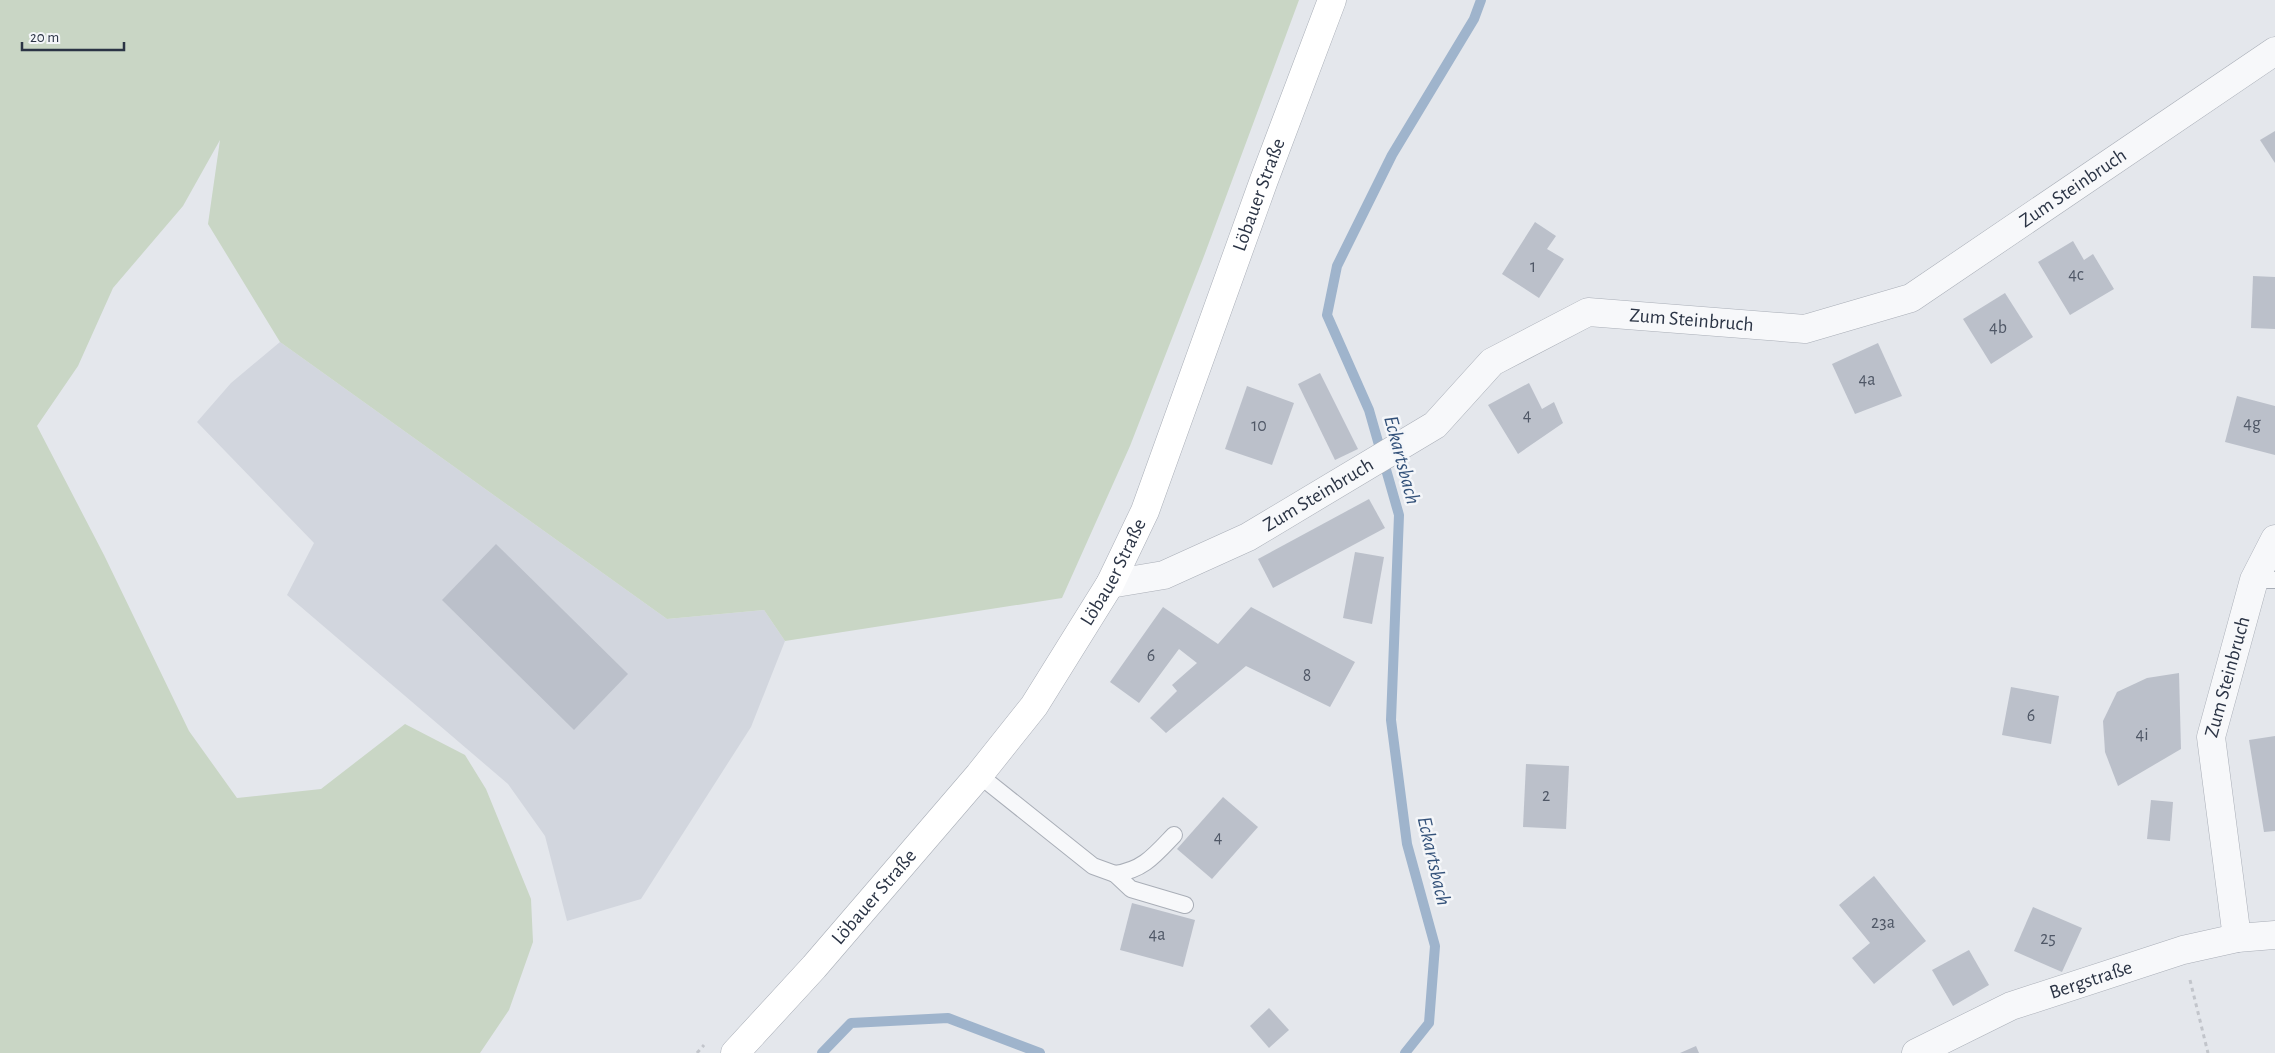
<svg xmlns="http://www.w3.org/2000/svg" width="2275" height="1053" font-family="'Alegreya Sans',sans-serif">
	<rect width="100%" height="100%" fill="#e4e7ec"/>
	<path fill="#d2d6de" d="M280 342 667 619 764 610 785 641 751 727 641 899 567 921 545 836 508 784 287 595 314 543 197 422 231 383Z"/>
	<path fill="#c9d6c5" d="M0 0H1299L1204 256 1130 446 1062 598 785 641 764 610 667 619 280 342 208 224 220 140 183 206 113 288 78 366 37 426 104 555 189 731 237 798 321 789 405 724 465 755 486 789 531 899 533 942 509 1010 480 1053H0Z"/>
	<g fill="none" stroke-linecap="round" stroke-linejoin="round">
		<g stroke="#9fb4cc" stroke-width="10">
			<path d="M822 1053 851 1023 948 1018 1040 1053"/>
			<path d="M1405 1053 1429 1023 1435 946 1407 844 1391 720 1399 515 1369 410 1327 315 1337 266 1392 155 1474 19 1481 0"/>
		</g>
	</g>
	<g fill="#bbc0ca">
		<path d="M2275 131V163L2260 140Z"/>
		<path d="M1535 222 1556 236 1547 249 1564 259 1539 298 1502 274Z"/>
		<path d="M2073 241 2084 260 2093 254 2114 289 2070 315 2038 262Z"/>
		<path d="M2253 276 2275 277V329L2251 328Z"/>
		<path d="M2005 293 2033 337 1991 364 1963 319Z"/>
		<path d="M1878 343 1902 396 1855 414 1832 364Z"/>
		<path d="M1320 373 1358 449 1335 460 1298 384Z"/>
		<path d="M1529 383 1542 409 1554 402 1563 423 1518 454 1488 405Z"/>
		<path d="M1247 386 1294 403 1272 465 1225 449Z"/>
		<path d="M2237 396 2275 406V455L2225 442Z"/>
		<path d="M1369 499 1385 528 1273 588 1258 559Z"/>
		<path d="M496 544 628 674 574 730 442 600Z"/>
		<path d="M1355 552 1384 557 1372 624 1343 618Z"/>
		<path d="M1163 607 1218 644 1251 607 1355 662 1330 707 1246 666 1166 733 1150 718 1177 691 1172 685 1197 663 1179 649 1139 703 1110 682Z"/>
		<path d="M2179 673 2181 749 2118 786 2105 752 2103 721 2117 692 2147 678Z"/>
		<path d="M2011 687 2059 696 2051 744 2002 735Z"/>
		<path d="M2275 736V831L2264 832 2249 740Z"/>
		<path d="M1526 764 1569 766 1566 829 1523 827Z"/>
		<path d="M1223 797 1258 827 1212 879 1177 849Z"/>
		<path d="M2151 800 2173 802 2170 841 2147 839Z"/>
		<path d="M1874 876 1926 941 1874 984 1852 958 1870 943 1839 905Z"/>
		<path d="M1132 903 1195 920 1183 967 1120 950Z"/>
		<path d="M2033 907 2082 928 2062 972 2014 951Z"/>
		<path d="M1969 950 1989 985 1953 1006 1932 970Z"/>
		<path d="M1269 1008 1289 1030 1269 1048 1250 1026Z"/>
		<path d="M1696 1046 1699 1053H1680Z"/>
	</g>
	<g fill="none" stroke-linecap="round" stroke-linejoin="round">
		<defs>
			<g id="lane">
				<path d="M2254 580H2275"/>
				<path d="M979 775 1093 866 1115 874 1131 889 1185 905"/>
				<path d="M1115 874C1143 870 1154 856 1174 835"/>
			</g>
			<g id="street">
				<path id="s1" d="M1110 584 1164 575 1248 537 1435 425 1492 362 1588 312 1805 329 1911 298 2275 51"/>
				<path id="s2" d="M2237 938 2211 737 2254 580 2275 539"/>
				<path id="s3" d="M1916 1053 2011 1006 2183 950 2237 938 2275 935"/>
			</g>
			<g id="secondary">
				<path id="s4" d="M735 1053 814 967 979 775 1034 706 1110 584 1145 511 1264 180 1332 0"/>
			</g>
		</defs>
		<use href="#lane" stroke="#a9aeb7" stroke-width="18"/>
		<use href="#street" stroke="#a9aeb7" stroke-width="29"/>
		<use href="#secondary" stroke="#a9aeb7" stroke-width="29"/>
		<g stroke="#c2c5cb" stroke-width="3" stroke-dasharray="4 4" stroke-linecap="butt">
			<path d="M2190 980 2208 1053"/>
			<path d="M697 1053 704 1045"/>
		</g>
		<use href="#lane" stroke="#f7f8fa" stroke-width="16"/>
		<use href="#street" stroke="#f7f8fa" stroke-width="28"/>
		<use href="#secondary" stroke="#fff" stroke-width="28"/>
	</g>
	<g text-anchor="middle" dominant-baseline="central" stroke-width="5" stroke-linejoin="round" paint-order="stroke">
		<g font-size="18" fill="#4f5766">
			<text x="1533" y="267">1</text>
			<text x="2076" y="275">4c</text>
			<text x="1998" y="328">4b</text>
			<text x="1867" y="380">4a</text>
			<text x="1527" y="416">4</text>
			<text x="2252" y="424">4g</text>
			<text x="1259" y="426">10</text>
			<text x="1151" y="656">6</text>
			<text x="1307" y="676">8</text>
			<text x="2031" y="716">6</text>
			<text x="2142" y="735">4i</text>
			<text x="1546" y="796">2</text>
			<text x="1218" y="838">4</text>
			<text x="1883" y="923">23a</text>
			<text x="1157" y="935">4a</text>
			<text x="2048" y="939">25</text>
		</g>
		<g font-size="20" fill="#2b3445" stroke="#f4f6f9">
			<text stroke="none"><textPath href="#s1" startOffset="1082">Zum Steinbruch</textPath></text>
			<text stroke="none"><textPath href="#s4" startOffset="1019">Löbauer Straße</textPath></text>
			<text stroke="none"><textPath href="#s1" startOffset="662">Zum Steinbruch</textPath></text>
			<text stroke="none"><textPath href="#s1" startOffset="229">Zum Steinbruch</textPath></text>
			<text stroke="none"><textPath href="#s4" startOffset="614">Löbauer Straße</textPath></text>
			<text stroke="none"><textPath href="#s2" startOffset="265">Zum Steinbruch</textPath></text>
			<text stroke="none"><textPath href="#s4" startOffset="209">Löbauer Straße</textPath></text>
			<text stroke="none"><textPath href="#s3" startOffset="190">Bergstraße</textPath></text>
		</g>
		<g font-size="21" font-style="italic" fill="#34527a" stroke="#f4f6f9">
			<text transform="translate(1402 460) rotate(75)">Eckartsbach</text>
			<text transform="translate(1434 861) rotate(77)">Eckartsbach</text>
		</g>
	</g>
	<path d="M22 42v8h102v-8" fill="none" stroke="#2b3445" stroke-width="2.5"/>
	<text x="30" y="42" font-size="15" fill="#2b3445" stroke="#f4f6f9" stroke-width="4" paint-order="stroke">20 m</text>
</svg>
